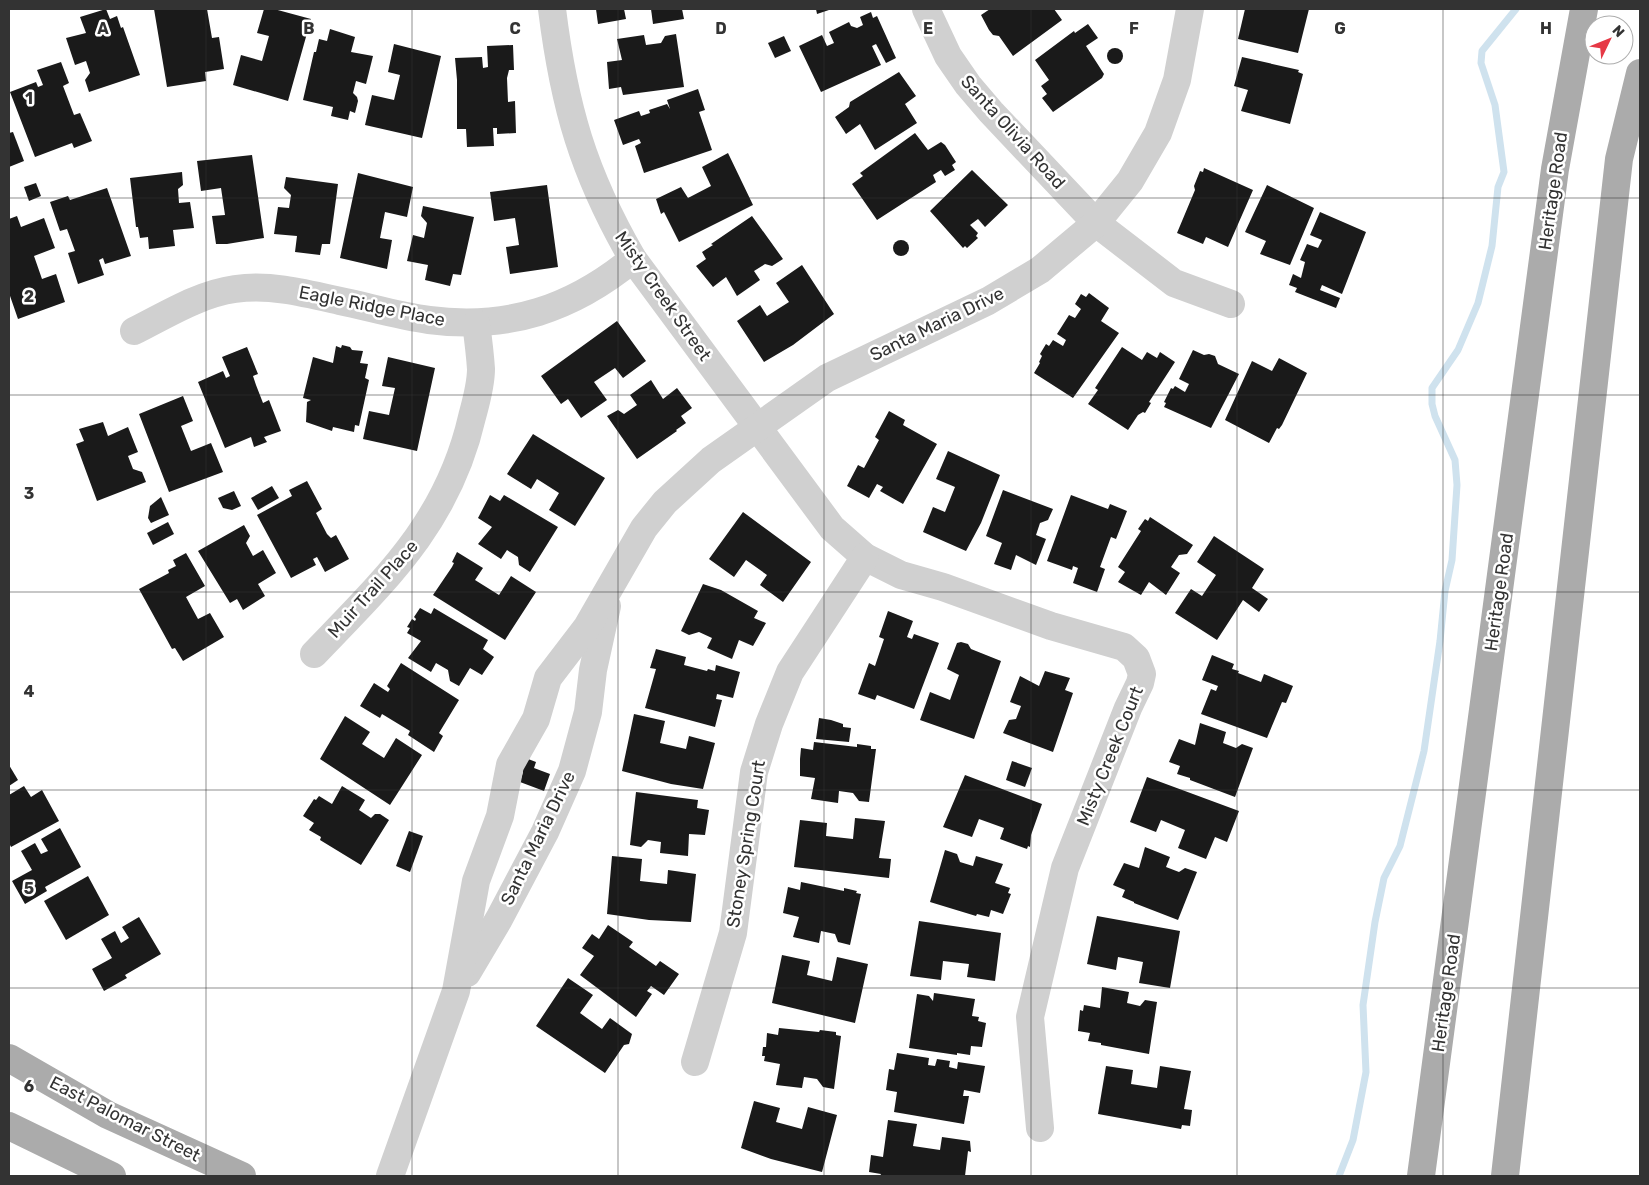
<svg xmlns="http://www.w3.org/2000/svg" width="1649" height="1185" font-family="Rubik,sans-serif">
	<rect width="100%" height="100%" fill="#fff"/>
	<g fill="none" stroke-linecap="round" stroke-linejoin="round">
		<path stroke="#cfe2ee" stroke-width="7" d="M1339 1176 1353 1140 1366 1072 1363 1005 1375 922 1384 878 1400 846 1424 751 1440 641 1445 591 1452 560 1457 485 1455 460 1435 416 1432 404V388L1458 350 1478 303 1492 246 1498 187 1504 172 1495 105 1481 63 1482 51 1516 9"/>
	</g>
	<g fill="#1a1a1a">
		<path d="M106 9 110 19 117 16 121 28 123 27 140 75 89 92 85 80 90 73 86 61 75 65 66 38 86 33 80 17Z"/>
		<path d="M154 9H207L212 38 219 37 224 69 205 72 206 81 167 87Z"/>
		<path d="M264 9H274L311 19 288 101 233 85 241 55 262 61 269 36 257 33Z"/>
		<path d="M596 9H624L626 19 598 24Z"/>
		<path d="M651 9H682L684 19 653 24Z"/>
		<path d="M816 9H832L817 14Z"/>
		<path d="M990 9H1054L1062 20 1013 56 999 36 993 35 989 30 981 15Z"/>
		<path d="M1245 9H1309L1298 53 1238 39Z"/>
		<path d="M871 12 873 18 877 16 896 58 886 63 876 44 872 46 881 65 821 92 799 46 822 35 827 46 834 43 829 32 849 22 851 26 857 28 863 25 860 17Z"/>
		<path d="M1088 24 1098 38 1086 46 1104 74 1102 78 1053 112 1042 98 1047 94 1041 86 1049 80 1035 60 1074 31 1075 33Z"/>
		<path d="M330 29 355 37 351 52 373 56 366 84 356 81 353 93 357 97 358 101 355 113 350 111 348 120 331 116 333 107 303 100 314 52H316L319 39 327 41Z"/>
		<path d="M676 34 684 87 623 95 621 87 609 89 607 62 622 60 617 39 644 35 646 45 661 43 665 36Z"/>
		<path d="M784 36 791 51 775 58 768 43Z"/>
		<path d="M394 44 441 56 422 138 365 125 372 95 394 100 400 75 388 72Z"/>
		<path d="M513 45 514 70H509L507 78 508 102 515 101 516 133 497 134V128H493L494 146 467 147 466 129H457V80L455 58 482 57 483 68 488 67 487 46Z"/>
		<circle cx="1115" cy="56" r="8"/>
		<path d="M1242 57 1299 70 1298 72 1303 74 1290 124 1241 111 1248 90 1234 86Z"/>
		<path d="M61 62 69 83 63 86 74 115 80 113 92 141 74 148 72 143 35 157 10 92 36 82 38 87 43 85 37 70Z"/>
		<path d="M899 72 916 96 905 104 917 123 875 150 860 124 846 134 835 117 849 107 850 102Z"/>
		<path d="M698 89 705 110 699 112 712 150 644 173 635 146 641 143 639 139 623 145 614 120 639 111 641 116 650 113 649 110 667 104 670 109 667 100Z"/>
		<path d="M13 132 24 161 9 167V133Z"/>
		<path d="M915 133 928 150 941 142 945 145 956 162 952 165 955 170 945 176 941 170 933 175 936 182 877 220 852 184 863 176 860 173Z"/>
		<path d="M728 153 753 205 679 242 664 212 661 214 656 199 681 187 688 198 711 186 702 167Z"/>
		<path d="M252 155 264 238 227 244H216L212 216 225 215 221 188 201 191 197 161Z"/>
		<path d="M1204 168 1253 190 1228 247 1206 237 1203 244 1177 233 1195 190 1194 186 1200 171 1203 172Z"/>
		<path d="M972 170 1008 205 985 227 978 219 970 225 978 233 976 236 978 238 967 248 965 246 963 248 930 211Z"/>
		<path d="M182 172 183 185 178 189 179 203 190 202 194 228 173 230 175 246 149 249 148 237 140 238 138 227H136L130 178Z"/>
		<path d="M358 173 413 187 407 217 385 212 380 238 392 240 387 269 340 258Z"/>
		<path d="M286 177 338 184 330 244H322L320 255 295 252 297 236 274 234 278 207 289 208 291 195 284 188Z"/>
		<path d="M36 183 41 196 29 201 24 187Z"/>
		<path d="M547 185 558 267 510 274 506 247 519 245 515 218 494 221 490 192Z"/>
		<path d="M1267 185 1314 208 1290 265 1260 254 1266 241 1245 232Z"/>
		<path d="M107 188 131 256 105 264 103 258 99 260 104 275 78 284 68 253 75 251 67 229 60 231 50 202 68 196 70 200Z"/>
		<path d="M423 206 474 217 461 275 453 274 450 286 425 280 428 265 407 261 413 235 424 238 427 223 421 216Z"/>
		<path d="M1320 212 1366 232 1342 294 1322 285 1320 290 1340 298 1336 308 1295 292 1297 288 1289 285 1293 274 1301 278 1305 262 1300 260 1307 244 1318 248 1322 240 1310 235Z"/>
		<path d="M17 216 21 227 44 218 55 248 34 256 42 279 56 274 65 302 18 319 9 293V219Z"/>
		<path d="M752 216 783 259 772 266 765 264 754 271 760 280 737 296 726 277 713 287 696 266 706 259 702 252 713 245 711 244Z"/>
		<circle cx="901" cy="248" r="8"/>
		<path d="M802 265 834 314 793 345 764 362 737 321 760 305 767 316 789 302 776 283Z"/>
		<path d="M1089 293 1109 308 1101 321 1119 333 1073 398 1034 373 1040 363 1039 362 1042 356 1040 354 1046 344 1049 346 1053 340 1063 346 1066 340 1057 334 1069 315 1075 318 1081 309 1075 304 1081 294 1086 297Z"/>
		<path d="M617 321 646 361 623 378 615 368 594 382 607 400 581 418 568 399 561 404 541 376Z"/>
		<path d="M342 345 350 347 352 350 363 351 360 363 368 364 365 378 369 380 359 426 355 425 354 432 333 427 332 431 306 422 307 402 311 400 303 398 313 357 333 363 336 346 341 348Z"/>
		<path d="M247 347 258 374 253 376 256 385 263 403 269 400 281 431 264 437 267 442 254 447 251 437 225 448 198 382 223 371 226 378 230 376 222 357Z"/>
		<path d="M1122 347 1142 360 1147 352 1157 358 1160 352 1175 362 1149 402 1151 403 1145 413 1143 412 1138 415 1128 430 1088 404 1098 390 1095 388Z"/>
		<path d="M1193 350 1204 355 1209 354 1215 356 1218 364 1239 374 1211 428 1164 407 1166 403 1164 402 1171 388 1173 389 1175 386 1185 392 1189 384 1179 379Z"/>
		<path d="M388 357 435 368 417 451 363 439 369 411 389 415 395 388 382 386Z"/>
		<path d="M1279 358 1307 373 1282 425 1279 429 1277 428 1269 443 1225 420 1252 361 1272 371Z"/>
		<path d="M651 380 663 399 677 388 692 408 681 416 686 423 676 430 677 431 637 459 607 416 618 410 624 414 637 405 630 395Z"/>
		<path d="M183 396 193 421 181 426 191 451 211 443 223 472 169 492 139 414Z"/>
		<path d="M889 411 905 420 903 425 937 444 903 504 880 491 883 487 877 484 869 498 847 486 858 465 864 468 879 440 875 437Z"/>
		<path d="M103 422 108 436 128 427 138 452 128 456 133 469 142 472 146 482 97 501 76 444 84 441 79 429Z"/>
		<path d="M533 434 605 478 575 526 549 510 559 493 537 479 531 489 507 474Z"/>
		<path d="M948 451 1000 475 981 523 966 551 923 532 933 507 945 512 955 487 936 479Z"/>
		<path d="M307 481 322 509 316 513 327 534 331 538 336 535 349 559 325 572 317 557 313 559 316 565 291 578 257 515 292 496 289 490Z"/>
		<path d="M272 486 279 498 258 510 251 498Z"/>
		<path d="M1003 490 1053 509 1048 520 1040 523 1036 535 1046 539 1036 565 1016 555 1011 570 994 564 1002 543 986 536Z"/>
		<path d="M234 491 241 506 232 510 223 508 218 498Z"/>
		<path d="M490 495 500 501 504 495 558 527 530 572 519 565 518 557 507 550 501 559 478 544 492 527 478 518Z"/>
		<path d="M1071 495 1108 509 1110 504 1127 511 1116 539 1111 537 1100 567 1105 569 1097 592 1073 583 1078 568 1073 566 1072 570 1047 561Z"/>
		<path d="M161 497 169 515 151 523 148 518 150 506Z"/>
		<path d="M743 512 811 562 783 602 760 585 767 575 746 560 734 577 709 559Z"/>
		<path d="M1150 517 1193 545 1187 554 1179 555 1171 567 1180 573 1166 595 1149 582 1141 595 1118 582 1125 572 1118 567 1141 531 1138 529 1145 519 1148 521Z"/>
		<path d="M168 522 174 534 153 545 147 533Z"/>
		<path d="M244 525 250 536 246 543 253 556 263 550 276 573 258 584 265 596 243 610 237 599 230 603 198 551Z"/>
		<path d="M1214 536 1264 569 1252 588 1268 599 1259 612 1243 600 1217 640 1175 613 1191 589 1202 596 1216 575 1197 562Z"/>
		<path d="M457 552 483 568 475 580 499 595 511 576 536 592 505 640 433 595 452 567 454 563 452 562Z"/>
		<path d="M186 553 205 586 186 597 198 619 210 613 224 637 183 661 175 648 172 649 139 589 169 573 168 570 176 566 173 560Z"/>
		<path d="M703 584 721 590 758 611 754 618 766 623 753 646 739 640 732 659 707 648 712 638 699 632 689 635 681 631Z"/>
		<path d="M420 608 431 614 434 608 488 640 483 649 494 657 482 675 470 668 459 686 450 681 448 670 436 663 431 672 408 658 421 641 407 633 410 628 407 627 412 619 415 621 416 619 414 617Z"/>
		<path d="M888 611 913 621 907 637 912 639 914 634 939 643 914 709 877 695 875 700 858 694 869 663 875 666 884 639 879 637Z"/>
		<path d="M961 642 968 644 971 649 1001 661 974 739 920 720 930 692 950 700 959 675 947 669 957 643Z"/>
		<path d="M656 649 686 657 684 665 707 671 708 669 715 671 716 665 740 672 733 698 717 694 716 699 722 700 715 727 645 708 656 669 650 668Z"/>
		<path d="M1212 655 1234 664 1232 669 1239 671 1238 673 1261 682 1264 674 1293 686 1286 703 1282 702 1267 738 1201 714 1211 689 1216 691 1218 686 1202 680Z"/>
		<path d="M401 663 459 700 439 733 443 736 434 752 408 735 410 731 382 714 380 718 360 706 374 683 388 692 390 689 387 686Z"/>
		<path d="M1045 671 1070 678 1065 690 1073 693 1053 752 1003 733 1009 720 1016 719 1021 706 1010 702 1020 676 1039 686Z"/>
		<path d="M634 714 665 721 660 743 686 749 689 736 715 743 703 789 671 784 622 771Z"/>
		<path d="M345 716 370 732 362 744 384 758 396 738 422 755 390 805 320 759Z"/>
		<path d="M819 718 831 720 843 724V727L851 728 849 742 816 739Z"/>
		<path d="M1200 723 1226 732 1223 743 1236 748 1242 744 1253 748 1235 797 1190 780V778L1177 774 1180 766 1169 762 1179 739 1195 745Z"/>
		<path d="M814 742 857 747V744L871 746V749H876L869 802 859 801 853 793 839 791 838 803 811 799 815 778 800 776V759L801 748 813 750Z"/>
		<path d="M523 757 536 762 534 768 550 774 544 791 520 782 523 772 519 771Z"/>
		<path d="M1012 761 1032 768 1025 787 1006 780Z"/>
		<path d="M9 765 18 780 9 786Z"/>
		<path d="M965 775 1042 804 1031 835 1030 847 1028 846 1027 849 1000 839 1004 828 979 819 972 837 943 827Z"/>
		<path d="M1147 777 1239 811 1227 842 1215 837 1206 859 1178 848 1185 830 1161 820 1156 832 1130 822Z"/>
		<path d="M24 786 31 797 42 790 59 821 11 847 9 843V795Z"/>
		<path d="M342 786 365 800 359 810 371 818 375 814H380L389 820 361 865 320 840 321 837 309 830 314 823 303 816 314 799 316 800 319 796 332 804Z"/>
		<path d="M636 792 698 800 697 808 709 810 705 835 689 834 688 856 660 853 661 842 648 840 641 847 630 845Z"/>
		<path d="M855 818 885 821 879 858 891 859 889 878 794 867 800 820 827 823 826 836 853 839Z"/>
		<path d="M60 828 81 867 45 887 47 891 25 904 12 881 32 870 21 851 35 843 41 854 48 851 41 839Z"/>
		<path d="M409 831 423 836 410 872 396 866Z"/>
		<path d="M1145 847 1170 857 1166 867 1179 872 1185 868 1197 872 1178 920 1134 903V902L1122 897 1125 890 1113 885 1124 863 1139 868Z"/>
		<path d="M945 850 957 854 960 862 973 866 976 856 1003 864 995 883 1010 888 1008 893 1011 894 1003 914 991 910 989 917 977 914 976 916 930 902Z"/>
		<path d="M612 856 642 859 640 881 667 884 668 870 696 874 691 922 649 920 607 914Z"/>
		<path d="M88 876 109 915 66 940 44 901Z"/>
		<path d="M801 882 844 891V888L857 891 856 893 861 894 850 945 838 942 835 934 821 931 819 943 793 937 799 917 783 913 788 887 800 890Z"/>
		<path d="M1097 916 1180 931 1170 988 1139 983 1143 962 1118 957 1116 970 1087 964Z"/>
		<path d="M139 917 161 954 125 975 127 978 104 991 92 969 112 958 101 939 115 931 121 943 129 938 122 927Z"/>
		<path d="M919 921 1001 933 995 981 967 977 969 964 943 961 941 980 910 976Z"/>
		<path d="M608 925 633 942 629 947 656 966 660 961 679 974 664 995 651 986 647 991 652 994 636 1017 580 975 594 956 582 948 592 934 599 939Z"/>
		<path d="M782 955 810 961 807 975 832 981 837 957 868 964 855 1023 772 1003Z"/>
		<path d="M568 978 593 995 580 1013 602 1029 610 1018 632 1034 629 1044 624 1045 605 1073 536 1026Z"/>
		<path d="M1102 987 1129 992 1127 1003 1140 1006 1145 1000 1157 1002 1149 1054 1101 1045V1043L1088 1041 1090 1033 1078 1031 1080 1010 1083 1011 1084 1005 1100 1008Z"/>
		<path d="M934 993 975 999 972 1016 979 1017 978 1021 986 1023 982 1047 971 1046 970 1055 957 1053V1055L909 1048 917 994 929 996 933 1001Z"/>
		<path d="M779 1028 819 1032 820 1030 836 1032V1035L841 1036 834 1089 823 1087 817 1079 804 1077 802 1088 776 1085 780 1064 764 1061 765 1056H762L763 1047H766L767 1033 778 1035Z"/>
		<path d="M897 1053 929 1058 928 1065 935 1066 937 1059 950 1061 949 1067 957 1069 958 1062 985 1066 980 1093 964 1090 963 1096H969L964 1124 894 1112 897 1092 886 1090 889 1069 894 1070Z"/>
		<path d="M1106 1066 1133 1070 1131 1084 1157 1088 1160 1066 1191 1071 1184 1109 1192 1110 1190 1126 1182 1125 1181 1129 1098 1114Z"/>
		<path d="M754 1101 780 1108 776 1122 802 1129 808 1107 837 1115 822 1172 771 1159 741 1148Z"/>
		<path d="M888 1120 917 1124 913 1146 940 1150 942 1137 970 1141 971 1152 968 1151 965 1176H880L881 1174 869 1172 871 1155 883 1157Z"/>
	</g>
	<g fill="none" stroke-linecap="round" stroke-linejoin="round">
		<g stroke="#d0d0d0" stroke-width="28">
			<path d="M552 9C564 106 583 173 633 259L832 528 865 557 901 575 943 587 1051 626 1124 647 1136 658 1142 674 1140 683 1128 708 1065 868 1030 1017 1040 1128"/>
			<path d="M926 9 948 56 968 85 991 112 1096 223 1174 283 1231 304"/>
			<path d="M134 331C166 315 199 294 235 289 271 284 305 293 340 301 369 307 399 316 429 320 509 330 572 309 633 259"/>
			<path d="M314 654C385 580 448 522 472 417 476 402 481 385 481 369 480 354 478 338 476 323"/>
			<path d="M467 973 499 919 545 832 572 771 588 712 593 670 607 606"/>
			<path d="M695 1062 733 933 754 772 769 724 790 672 865 557"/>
			<path d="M390 1176 456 991 476 881 500 816 510 765 536 719 548 678 587 627 644 528 665 502 711 460 827 378 988 301 1040 270 1096 223 1130 181 1158 133 1177 80 1190 9"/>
		</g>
		<g stroke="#ababab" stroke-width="28">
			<path d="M9 1058 108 1115 242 1176"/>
			<path d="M9 1126 112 1176"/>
			<path d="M1421 1176 1555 169 1584 9"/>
			<path d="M1505 1176 1619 159 1640 73"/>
		</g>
	</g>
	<path fill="none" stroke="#333" stroke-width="1" stroke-opacity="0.55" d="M206 9V1176M412 9V1176M618 9V1176M824 9V1176M1031 9V1176M1237 9V1176M1443 9V1176M9 198H1640M9 395H1640M9 592H1640M9 790H1640M9 988H1640"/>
	<g text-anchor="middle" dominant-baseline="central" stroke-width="5" stroke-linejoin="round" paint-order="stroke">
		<g font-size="18" fill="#333" stroke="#fff">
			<text transform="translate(1013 132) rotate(48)">Santa Olivia Road</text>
			<text transform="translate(1553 191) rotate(-82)">Heritage Road</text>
			<text transform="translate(663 296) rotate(55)">Misty Creek Street</text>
			<text transform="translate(372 306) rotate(11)">Eagle Ridge Place</text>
			<text transform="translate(937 324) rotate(-26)">Santa Maria Drive</text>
			<text transform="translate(373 589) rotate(-48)">Muir Trail Place</text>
			<text transform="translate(1499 592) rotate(-82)">Heritage Road</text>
			<text transform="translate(1110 756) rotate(-68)">Misty Creek Court</text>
			<text transform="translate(538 838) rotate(-64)">Santa Maria Drive</text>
			<text transform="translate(746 844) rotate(-81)">Stoney Spring Court</text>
			<text transform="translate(1446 993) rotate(-82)">Heritage Road</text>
			<text transform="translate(125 1119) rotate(27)">East Palomar Street</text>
		</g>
	</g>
	<g font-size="16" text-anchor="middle" font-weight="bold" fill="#333" stroke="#fff" stroke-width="5" stroke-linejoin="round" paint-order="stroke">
		<text x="103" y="34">A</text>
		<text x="309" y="34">B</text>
		<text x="515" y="34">C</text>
		<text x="721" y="34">D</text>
		<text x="928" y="34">E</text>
		<text x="1134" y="34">F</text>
		<text x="1340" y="34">G</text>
		<text x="1546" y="34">H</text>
		<text x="29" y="104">1</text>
		<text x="29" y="302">2</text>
		<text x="29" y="499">3</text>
		<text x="29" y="697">4</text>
		<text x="29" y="894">5</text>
		<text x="29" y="1092">6</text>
	</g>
	<rect width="1649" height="1185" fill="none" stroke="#333333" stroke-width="20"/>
	<g transform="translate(1609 40) rotate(47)"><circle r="24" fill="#ffffff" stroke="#adadad"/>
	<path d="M0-4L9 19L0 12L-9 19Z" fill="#e63946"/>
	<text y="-8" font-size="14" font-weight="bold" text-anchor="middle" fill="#333333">N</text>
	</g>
</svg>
